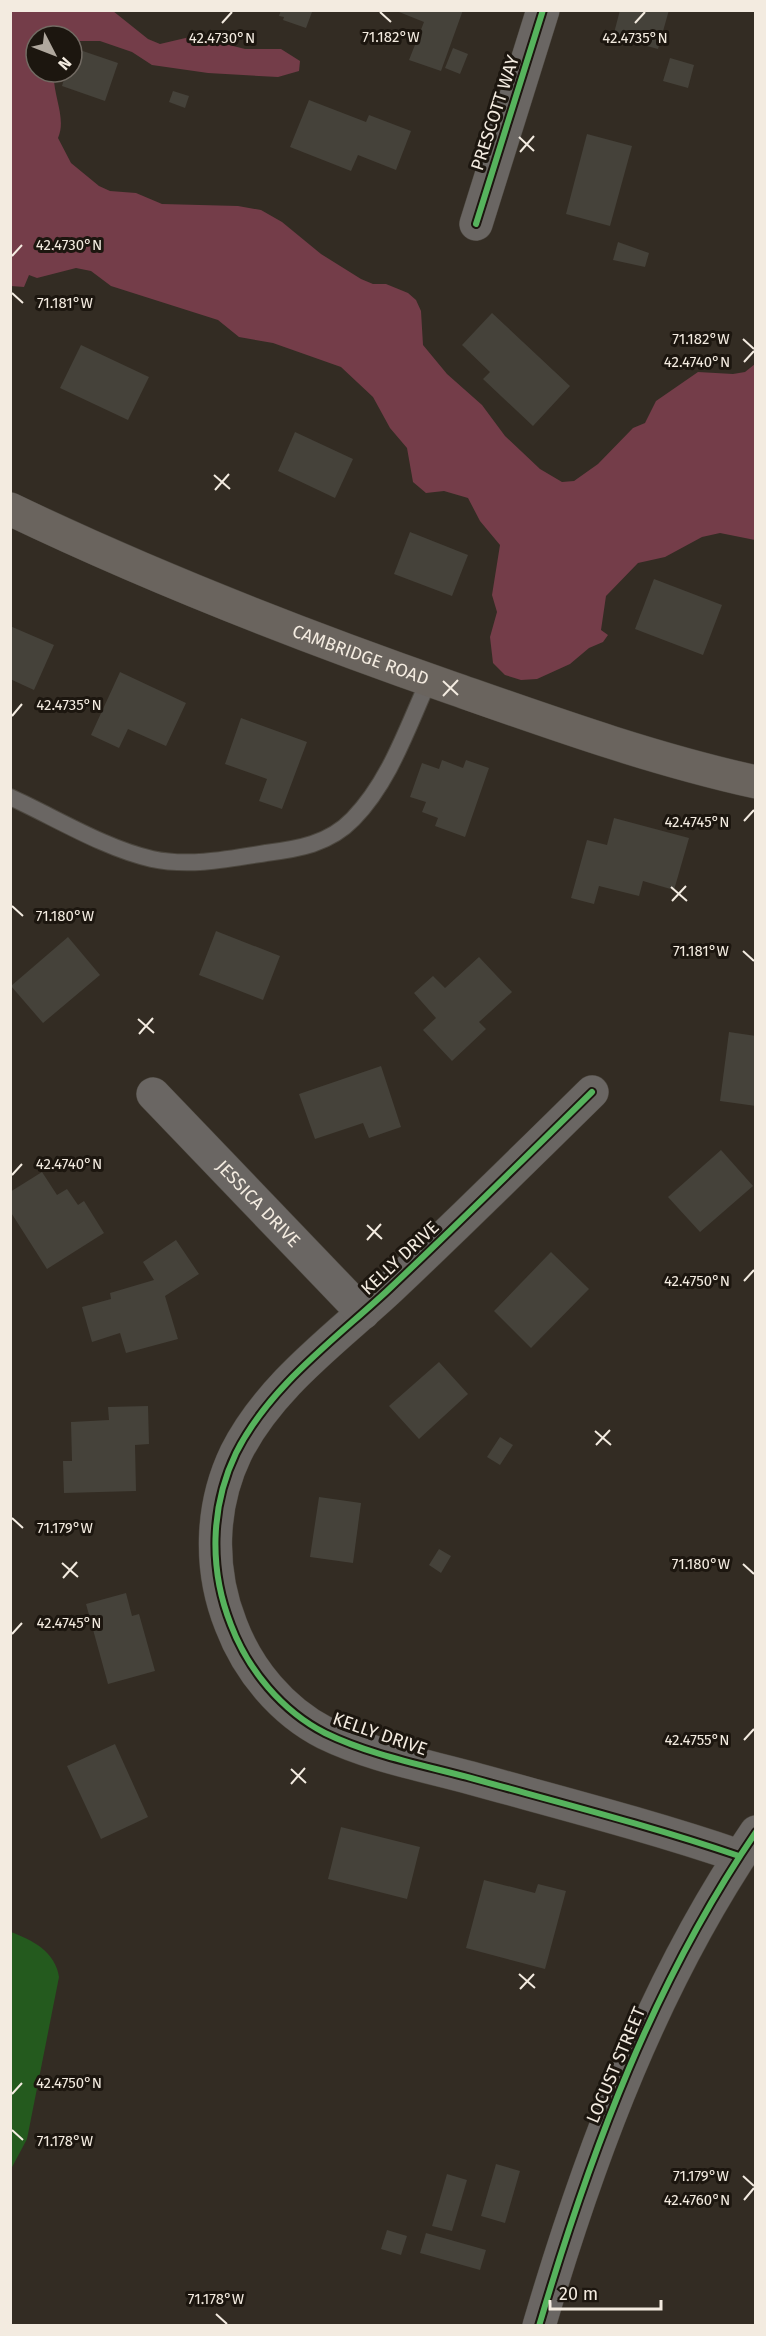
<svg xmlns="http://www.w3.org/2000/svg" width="766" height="2336" font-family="'Fira Sans',sans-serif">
	<rect width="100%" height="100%" fill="#332c23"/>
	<path fill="#743d49" d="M10 11H113L148 39 160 44 194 36 245 49H281L300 61 299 71 278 77 208 73 152 65 132 52 100 41H72V36H36V72H54C52 94 67 118 58 138L71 163 99 186 110 191 136 193 162 204 238 206 261 210 282 222 321 254 361 279 373 284H386L408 293 416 300 421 311 423 345 447 374 482 405 505 436 540 469 562 482 574 481 598 464 633 428 645 423 656 401 698 372 733 374 745 372 755 364V540L720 533 702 537 665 557 638 563 606 596 601 630 608 635 603 642 589 648 570 664 537 679 521 680 505 675 493 663 490 637 497 612 492 595 500 545 480 521 468 498 444 491 426 493 413 482 407 448 390 428 373 397 341 367 273 343 239 337 218 320 111 286 91 271 76 268 37 278 29 275 24 287 11 286Z"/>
	<path fill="#245a1e" d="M11 1932C32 1940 55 1951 59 1977L27 2139 11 2169Z"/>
	<g fill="#45423a">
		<path d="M281 10H307L312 12 306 28 283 20 284 17 279 16Z"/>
		<path d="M463 10 441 71 409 60 424 22 394 10Z"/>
		<path d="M620 10H669L658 49 613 37Z"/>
		<path d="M74 48 118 63 105 101 62 86 66 72H72Z"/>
		<path d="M453 48 468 54 460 74 445 68Z"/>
		<path d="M670 58 694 65 688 88 663 81Z"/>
		<path d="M173 91 189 96 185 108 169 102Z"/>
		<path d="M309 100 366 122 369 115 411 131 396 170 358 155 351 171 290 147Z"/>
		<path d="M587 134 632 146 610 226 566 214Z"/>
		<path d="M618 242 649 253 645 267 613 260Z"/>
		<path d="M492 313 570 386 533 426 483 379 490 372 462 345Z"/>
		<path d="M81 345 149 377 128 420 60 388Z"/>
		<path d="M295 432 353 459 335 498 278 471Z"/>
		<path d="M410 532 468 555 452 596 394 574Z"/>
		<path d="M654 579 722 605 703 655 635 629Z"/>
		<path d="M10 626 54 645 34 690 10 679Z"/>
		<path d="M120 672 186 703 166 746 128 729 119 748 91 735Z"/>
		<path d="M241 718 307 742 282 809 259 801 267 779 225 764Z"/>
		<path d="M442 760 463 768 466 760 489 768 465 837 435 826 438 818 422 812 426 802 410 797 422 763 439 769Z"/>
		<path d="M614 818 689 838 674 890 643 881 639 896 599 886 594 904 571 898 587 840 607 845Z"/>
		<path d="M216 931 280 956 263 1000 199 975Z"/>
		<path d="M68 937 100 975 43 1023 11 986Z"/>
		<path d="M479 957 512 992 479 1022 486 1029 452 1061 423 1030 436 1018 414 993 433 976 445 988Z"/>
		<path d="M729 1032 756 1036V1106L720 1101Z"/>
		<path d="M381 1066 401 1127 369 1138 363 1123 315 1139 299 1094Z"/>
		<path d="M721 1150 753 1186 700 1232 668 1197Z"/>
		<path d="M42 1172 57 1195 67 1189 78 1205 84 1201 104 1233 47 1269 10 1211V1192Z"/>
		<path d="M176 1240 199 1274 165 1296 178 1339 126 1353 120 1333 92 1342 82 1307 111 1299 110 1293 154 1280 143 1262Z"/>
		<path d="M551 1252 589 1289 531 1348 494 1311Z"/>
		<path d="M439 1362 468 1394 419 1439 389 1406Z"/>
		<path d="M148 1406 149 1444 135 1445 136 1491 64 1493 63 1461H72L71 1422 109 1420 108 1407Z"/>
		<path d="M500 1437 513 1445 500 1465 487 1457Z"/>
		<path d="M319 1497 361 1503 353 1563 310 1557Z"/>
		<path d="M439 1549 451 1556 441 1573 429 1565Z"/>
		<path d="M126 1593 132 1616 139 1614 155 1671 108 1684 86 1604Z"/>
		<path d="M115 1744 148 1817 101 1839 67 1766Z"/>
		<path d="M341 1827 420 1847 407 1899 328 1879Z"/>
		<path d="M484 1880 535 1893 538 1884 566 1891 545 1969 466 1948Z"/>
		<path d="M496 2164 520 2171 505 2223 481 2216Z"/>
		<path d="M447 2174 467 2180 452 2231 432 2226Z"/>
		<path d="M387 2230 407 2236 401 2255 381 2249Z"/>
		<path d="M426 2233 486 2250 480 2270 420 2253Z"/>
	</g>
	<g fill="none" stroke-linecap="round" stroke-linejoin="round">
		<defs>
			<path id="service" d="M10 797C56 818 104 848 152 859 189 867 229 859 266 853 298 849 329 844 353 819 390 781 407 728 429 680"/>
			<g id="minor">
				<path d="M476 224 543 10"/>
				<path d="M592 1092C524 1159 456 1226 387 1291 334 1340 269 1387 236 1453 210 1507 209 1570 231 1625 248 1670 282 1711 325 1733 370 1755 423 1765 471 1778 561 1803 651 1826 739 1856"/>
				<path id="s1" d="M153 1094 363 1313"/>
				<path d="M539 2326C590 2153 654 1981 756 1832"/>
			</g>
			<g id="trunk">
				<path id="s2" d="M10 509C156 579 300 635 452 688 552 723 652 759 756 782"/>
			</g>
		</defs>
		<use href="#service" stroke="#4c473f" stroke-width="18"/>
		<use href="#minor" stroke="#4c473f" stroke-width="34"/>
		<use href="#trunk" stroke="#4c473f" stroke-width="34"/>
		<use href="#service" stroke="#6a6663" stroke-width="16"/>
		<use href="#minor" stroke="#6a6663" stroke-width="33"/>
		<use href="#trunk" stroke="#6a645e" stroke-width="33"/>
		<defs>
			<g id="cycleway">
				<path d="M476 224 543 10"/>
				<path d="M592 1092C524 1159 456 1226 387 1291 334 1340 269 1387 236 1453 210 1507 209 1570 231 1625 248 1670 282 1711 325 1733 370 1755 423 1765 471 1778 561 1803 651 1826 739 1856"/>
				<path d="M539 2326C590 2153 654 1981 756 1832"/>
			</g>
		</defs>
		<use href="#cycleway" stroke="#1c160f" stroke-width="10"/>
		<use href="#cycleway" stroke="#56b35d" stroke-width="6"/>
	</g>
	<path fill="none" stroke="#f3ebe0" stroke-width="2" d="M380 12 391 22M222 23 232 12M635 23 645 12M519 137 534 151M520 152 534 136M12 256 22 245M12 293 23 303M743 339 754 349M744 362 754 351M214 475 230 489M215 490 229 474M443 681 458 695M443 696 458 680M12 716 22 704M744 821 754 810M671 887 687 901M672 901 686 886M12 906 23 916M743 951 754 961M138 1019 154 1033M139 1034 153 1018M12 1175 22 1164M367 1225 382 1239M367 1240 381 1224M744 1281 754 1270M595 1431 611 1445M596 1445 610 1430M12 1518 23 1528M62 1563 78 1577M743 1564 754 1574M63 1578 77 1562M12 1634 22 1623M744 1740 754 1729M291 1769 306 1783M291 1784 305 1768M519 1974 535 1988M520 1989 534 1974M12 2094 22 2083M12 2130 23 2140M743 2176 754 2186M744 2200 754 2188M216 2314 227 2324"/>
	<g text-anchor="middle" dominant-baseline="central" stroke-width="6" stroke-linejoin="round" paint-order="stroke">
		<g font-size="18" fill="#f3ebe0" stroke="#1c160f">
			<text transform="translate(495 113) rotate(-72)">PRESCOTT WAY</text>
			<text stroke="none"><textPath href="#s2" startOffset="380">CAMBRIDGE ROAD</textPath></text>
			<text stroke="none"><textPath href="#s1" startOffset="152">JESSICA DRIVE</textPath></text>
			<text transform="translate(400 1258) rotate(-43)">KELLY DRIVE</text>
			<text transform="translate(380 1734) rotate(19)">KELLY DRIVE</text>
			<text transform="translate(616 2065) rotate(-67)">LOCUST STREET</text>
		</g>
	</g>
	<g font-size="15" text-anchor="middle" fill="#f3ebe0" stroke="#1c160f" stroke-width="6" stroke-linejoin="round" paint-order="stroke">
		<text x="391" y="42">71.182°W</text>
		<text x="222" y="43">42.4730°N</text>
		<text x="635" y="43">42.4735°N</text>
		<text x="69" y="250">42.4730°N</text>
		<text x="65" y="308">71.181°W</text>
		<text x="701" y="344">71.182°W</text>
		<text x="697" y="367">42.4740°N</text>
		<text x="69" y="710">42.4735°N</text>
		<text x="697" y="827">42.4745°N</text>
		<text x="65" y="921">71.180°W</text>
		<text x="701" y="956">71.181°W</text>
		<text x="69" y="1169">42.4740°N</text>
		<text x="697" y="1286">42.4750°N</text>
		<text x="65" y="1533">71.179°W</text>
		<text x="701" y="1569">71.180°W</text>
		<text x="69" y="1628">42.4745°N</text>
		<text x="697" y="1745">42.4755°N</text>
		<text x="69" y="2088">42.4750°N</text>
		<text x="65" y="2146">71.178°W</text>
		<text x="701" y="2181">71.179°W</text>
		<text x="697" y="2205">42.4760°N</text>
		<text x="216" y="2304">71.178°W</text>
	</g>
	<rect width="766" height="2336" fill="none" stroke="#f3ebe0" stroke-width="24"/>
	<g transform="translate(54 54) rotate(132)"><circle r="28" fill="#1c160f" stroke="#726b63" stroke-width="1.5"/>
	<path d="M0-4.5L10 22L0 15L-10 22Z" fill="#b0a89e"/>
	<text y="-9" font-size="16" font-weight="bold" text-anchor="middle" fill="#f3ebe0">N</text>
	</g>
	<path d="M550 2300v9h111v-9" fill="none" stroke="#f3ebe0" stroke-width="3"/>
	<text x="559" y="2300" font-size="18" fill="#f3ebe0" stroke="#1c160f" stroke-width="4.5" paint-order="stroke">20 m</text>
</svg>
